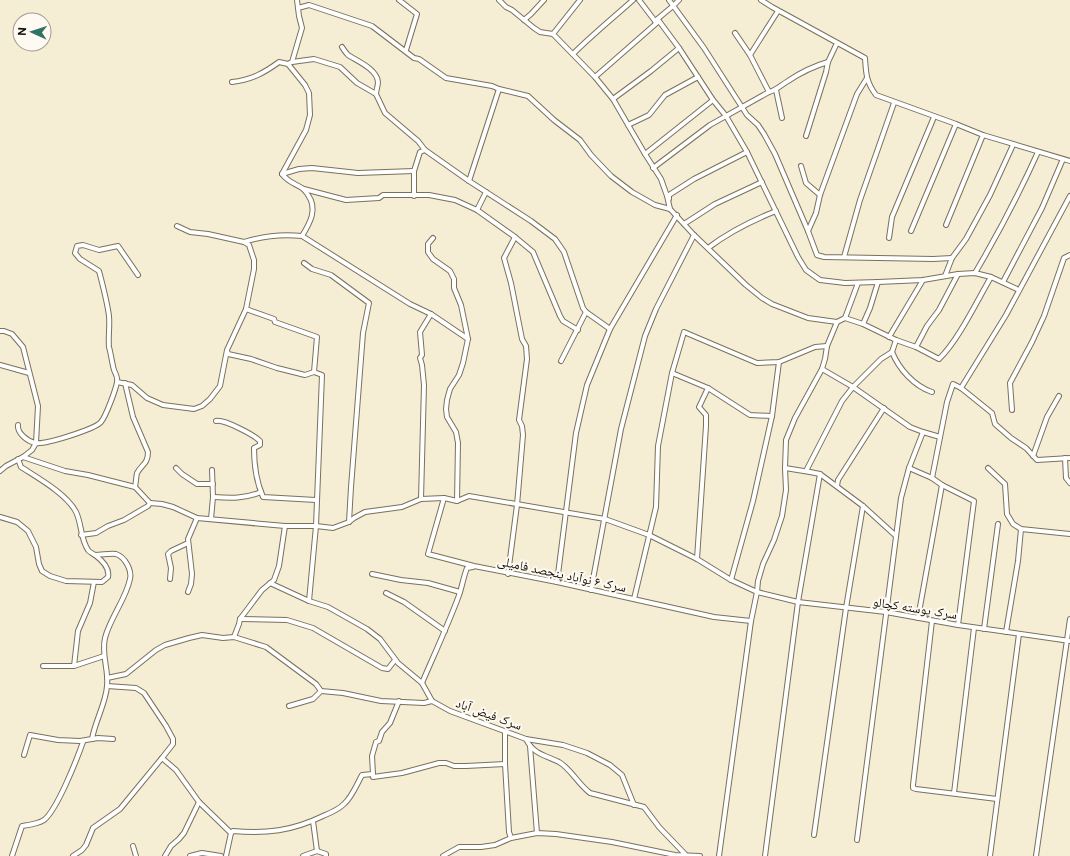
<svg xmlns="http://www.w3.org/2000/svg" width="1070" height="856" font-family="'Public Sans','Noto Naskh Arabic',sans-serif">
	<rect width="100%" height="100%" fill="#f6edd5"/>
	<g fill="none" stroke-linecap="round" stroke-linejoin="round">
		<defs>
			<g id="street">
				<path d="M399 0 417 14 406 50"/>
				<path d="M499 0 506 7 512 10 534 28 540 32 553 34 595 77 613 99 645 154 661 179 667 196 670 209"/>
				<path d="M639 0 655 21H659L679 48 713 100 726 116 747 152 798 257 806 270 820 280 845 283 878 282 923 280 958 274 975 273 991 277 1019 290"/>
				<path d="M669 0 704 48 747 115 758 125 764 134 775 154 808 231 817 255 824 257 933 259 952 258"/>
				<path d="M761 0 772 7 865 58C866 73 866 82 876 95L956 124 983 135 1070 161"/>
				<path d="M298 8 309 5 372 26 414 58 419 59 446 78 492 86 499 89 528 96 554 120 580 140 591 155 611 176 632 192 655 205 670 209 694 235 746 285 762 298 772 304 808 318 837 322 845 318 863 324 896 340 916 347 939 359C958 341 977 301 991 277"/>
				<path d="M524 20 531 14 544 0"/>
				<path d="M655 21 673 6 679 0"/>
				<path d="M735 33 750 55 769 92"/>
				<path d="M553 34 580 0"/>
				<path d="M342 47C344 50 346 53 348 55 357 61 377 69 378 82 378 86 376 91 376 94"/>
				<path d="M573 54C592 35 613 18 633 0"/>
				<path d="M750 55 778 11"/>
				<path d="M292 62 302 28 299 16 297 0"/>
				<path d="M595 77 659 21"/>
				<path d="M232 82C251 80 264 73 279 62L288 64 292 62 314 59 340 67 357 83 376 94 385 113 418 141 425 150 469 181 531 221 555 239 564 252 583 308 586 312 610 329"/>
				<path d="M776 90 782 118"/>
				<path d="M613 99 651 71 679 48"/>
				<path d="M628 125 649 115 665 95 698 77"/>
				<path d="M806 136 826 72 828 62 837 43"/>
				<path d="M645 154 713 100"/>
				<path d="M801 166 806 183 820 195"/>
				<path d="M653 168 710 125 769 92C777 90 781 85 788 81 800 73 814 66 828 62"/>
				<path d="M282 174 299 169 312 168 358 173 414 171"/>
				<path d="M282 174 306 130 310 115 309 93 305 85 288 64"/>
				<path d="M282 174C288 182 294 183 302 188 305 190 306 192 308 195 318 209 310 223 302 236"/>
				<path d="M469 181 499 89"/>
				<path d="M304 189 346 200 379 198 383 195H429L455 200 477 210 515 237 533 252 560 316 563 321 578 330"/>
				<path d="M414 196V171L420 152 425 150"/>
				<path d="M669 199V195L694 179 747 152"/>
				<path d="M477 210 486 192"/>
				<path d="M684 224 715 204 762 182"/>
				<path d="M946 225 983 135"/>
				<path d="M808 231 816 213 820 195 857 94 867 78"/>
				<path d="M911 231 956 124"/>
				<path d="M433 238 428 244V252L433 259 450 271 454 279V288L461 305 468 339 463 363 459 375 450 389 447 400 446 409 447 417 456 432 458 443 457 501"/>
				<path d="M889 238 892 217 934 117"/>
				<path d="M244 242C263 236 282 234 302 236L410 304 431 314 468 339"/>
				<path d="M708 248C729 232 751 221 776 211"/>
				<path d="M844 257 860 200 894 103"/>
				<path d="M304 263 312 269 331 275 369 303 363 333 351 487 349 522"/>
				<path d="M975 273C998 234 1019 194 1038 152"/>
				<path d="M945 276 952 258 966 239 990 195 1013 145"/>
				<path d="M1003 282 1042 208 1063 159"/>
				<path d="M246 309 274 319 275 322 317 337 314 372"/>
				<path d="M845 318 858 283"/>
				<path d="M863 324 870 308 878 282"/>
				<path d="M0 331H4L12 334 23 347 38 406 36 443 32 450 23 457 6 466 0 471"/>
				<path d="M889 337 923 280"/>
				<path d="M916 347 927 326 939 310 958 274"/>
				<path d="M227 351 228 354 251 359 277 368 305 375 314 372 322 375 316 526 309 601"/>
				<path d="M892 352C899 369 914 386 932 392"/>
				<path d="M561 361 586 312"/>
				<path d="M0 365 29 373"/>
				<path d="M822 369 853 387 910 427 923 432 940 437"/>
				<path d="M672 373 708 388 750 415 772 416"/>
				<path d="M117 382 132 385 147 398 163 405 194 409 202 406 210 399 220 386 227 350 246 309 254 269V260L249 245 244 242 208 234 190 232 177 226"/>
				<path d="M125 383 133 417 148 452C148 464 142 464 137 473 136 477 136 483 135 487"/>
				<path d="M961 388 1006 315 1070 196"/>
				<path d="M1012 410 1010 383 1032 342 1044 316 1064 258 1070 255"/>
				<path d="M216 421C224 419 254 435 260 441V445L254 448C254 465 256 481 263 497L316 500"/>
				<path d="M18 425C17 433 27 441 35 443 45 445 95 429 101 422 106 416 116 389 117 382 118 377 116 375 114 370 112 363 111 354 109 347 108 337 110 326 109 316 107 301 103 286 99 271L80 259 75 253 77 246 83 245 99 250 118 246 138 275"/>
				<path d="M1033 456 1047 417 1059 396"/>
				<path d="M23 457 65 471 88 475 135 487 150 503"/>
				<path d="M1065 458 1066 478 1070 483"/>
				<path d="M176 468 182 474 197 484H213"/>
				<path d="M785 468 810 472 820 474 863 506 896 536"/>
				<path d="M909 468 932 478 942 485 974 501 958 625"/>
				<path d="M988 468 1005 484 1007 514 1013 524 1021 529 1070 534"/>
				<path d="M806 471 842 401 853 387 881 359 892 352 896 340"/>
				<path d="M932 478 947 402 953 384 961 388 992 413 995 424 1011 438 1026 448 1037 460 1070 458"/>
				<path d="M837 486 838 480 884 408"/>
				<path d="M213 497C230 498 245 499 261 492"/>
				<path d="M444 498 428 554 474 566 557 582 714 617 751 621"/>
				<path d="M421 499 424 385 422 365 420 358 422 355 420 332 431 314"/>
				<path d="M0 517 17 522 28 531 36 547 39 564 42 571 50 576 66 581 102 582 108 577C110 568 103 561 95 555 92 553 89 552 88 550 80 538 82 524 76 512 67 494 38 478 21 467L18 459"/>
				<path d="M211 519 213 497 212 470"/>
				<path d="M81 535 96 533 108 526 124 520 148 506 150 503 162 504 173 507 197 518 285 526H316L333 528 349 522 354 518 365 512 402 507 421 499 444 498 457 501 469 496 605 519 649 535 697 559 731 580 757 592 798 602 886 612 958 625 1070 641"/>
				<path d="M697 559 706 426V415L699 407 708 388"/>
				<path d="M372 574 401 580 428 583 460 592"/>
				<path d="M508 574 517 505 523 435 522 426 519 420 527 359 526 346 522 339 511 283 504 258 515 237"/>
				<path d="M170 579 171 568 168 554 171 551 188 543"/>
				<path d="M731 580 753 501 772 416 779 362"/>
				<path d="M557 582 576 433 587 385 610 329 677 215"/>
				<path d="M270 583 309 601 328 607 367 629 380 639 398 663 422 683 432 701 450 711 526 739C533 754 545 755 559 762 571 769 578 784 590 793L644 807 659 827 685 854"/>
				<path d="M591 590 621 429 645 336 656 309 694 235"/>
				<path d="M188 592 191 584 192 574 188 539 197 518"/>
				<path d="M386 593 404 602 445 631"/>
				<path d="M634 599 656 507 658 446 672 373 684 332 757 363 779 362 815 347 827 346"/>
				<path d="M918 618 942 485"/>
				<path d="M240 619 287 620 313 628 382 668 388 669 395 660"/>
				<path d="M932 621 913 785V788L916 789 997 799"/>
				<path d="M984 629 998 524"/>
				<path d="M1006 632 1018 561 1021 529"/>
				<path d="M234 637 239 624 240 619 262 590 274 580 279 566 285 526"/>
				<path d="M43 666H74L104 656"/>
				<path d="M74 666 78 631 90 603 94 582"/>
				<path d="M107 678 126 674 156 650 165 645 189 638 202 635 223 638 234 637 266 647 316 684 321 691 343 693 381 701 424 703 432 701"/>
				<path d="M422 683C434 655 447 627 458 598 462 588 463 578 467 568L473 567"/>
				<path d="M289 706 313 699 321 691"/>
				<path d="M505 732V764L509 832 511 838"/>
				<path d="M92 739C95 721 106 703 107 686 109 670 101 654 105 638 110 618 126 599 130 579 132 570 125 557 116 554 110 553 102 555 95 555"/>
				<path d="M526 739 563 745 587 753 610 765 622 775 634 805"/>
				<path d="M530 746 537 833"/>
				<path d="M24 755 30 735 58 740 80 741 98 738 113 739"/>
				<path d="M162 758 176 770 199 802 231 833"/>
				<path d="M373 774 372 756 376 742 379 741 382 732 390 723 399 701"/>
				<path d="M954 793 974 628"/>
				<path d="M313 821 317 851"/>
				<path d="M814 835 846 608 863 506"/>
				<path d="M857 840 901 498 909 468 923 432"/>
				<path d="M133 846 136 856"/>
				<path d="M12 856 22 826C29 825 38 824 44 820 57 810 77 759 83 742"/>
				<path d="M73 856 82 850 86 845 93 828 120 809 162 758 173 744V739L166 726 144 693 136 688 107 686"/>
				<path d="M165 856 171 846 179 839 184 833 199 802"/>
				<path d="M190 856 202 853 221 856"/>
				<path d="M226 856 231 833 233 831C266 834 292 831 323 816 330 813 338 810 344 804 352 797 357 784 362 775L373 774V777L402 773 439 763H446L454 766H466L505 764"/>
				<path d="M303 856 317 851 326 854V856"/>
				<path d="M443 856 459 847H481L495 845 511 838 537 833 556 834 612 842 675 855 700 856"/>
				<path d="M719 856 751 621 757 592 758 581 763 564 774 540 782 516 786 490 785 468 786 440 795 418 822 369 825 359 827 346 837 322"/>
				<path d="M765 856 798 602 820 474"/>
				<path d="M990 856 1019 634"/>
				<path d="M1036 856 1070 619"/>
			</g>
		</defs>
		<use href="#street" stroke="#79715c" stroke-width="6"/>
		<use href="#street" stroke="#fff" stroke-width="4"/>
	</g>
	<g text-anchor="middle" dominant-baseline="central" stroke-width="4" stroke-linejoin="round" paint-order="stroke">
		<g font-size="13" fill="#110e07" stroke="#fefaf1">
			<text transform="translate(562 574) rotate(12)">سرک ۶ نوآباد پنجصد فامیلی</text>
			<text transform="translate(915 608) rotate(9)">سرک پوسته کچالو</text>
			<text transform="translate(489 714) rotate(20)">سرک فيض آباد</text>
		</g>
	</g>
	<g transform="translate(32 32) rotate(273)"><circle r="19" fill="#fefaf1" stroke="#9f9c93"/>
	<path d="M0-3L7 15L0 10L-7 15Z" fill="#2f7365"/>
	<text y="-6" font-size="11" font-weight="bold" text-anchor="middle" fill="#110e07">N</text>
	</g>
</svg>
